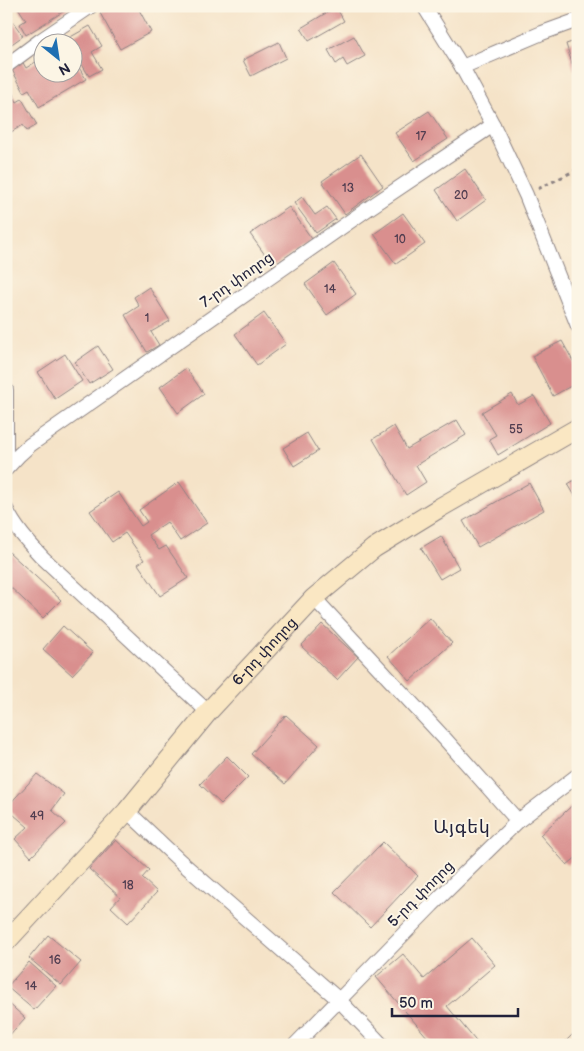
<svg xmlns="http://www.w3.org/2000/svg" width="584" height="1051" font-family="'Balsamiq Sans','Noto Sans Armenian',sans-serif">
	<rect width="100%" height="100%" fill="#fcf5e5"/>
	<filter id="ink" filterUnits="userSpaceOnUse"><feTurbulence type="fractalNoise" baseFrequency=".02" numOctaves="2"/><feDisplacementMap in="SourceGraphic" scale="10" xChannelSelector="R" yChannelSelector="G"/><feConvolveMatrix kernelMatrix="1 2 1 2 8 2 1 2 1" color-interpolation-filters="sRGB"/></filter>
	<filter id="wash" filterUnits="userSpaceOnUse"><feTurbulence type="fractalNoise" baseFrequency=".0096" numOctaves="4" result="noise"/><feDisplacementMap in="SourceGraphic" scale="20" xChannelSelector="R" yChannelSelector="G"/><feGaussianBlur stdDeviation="1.12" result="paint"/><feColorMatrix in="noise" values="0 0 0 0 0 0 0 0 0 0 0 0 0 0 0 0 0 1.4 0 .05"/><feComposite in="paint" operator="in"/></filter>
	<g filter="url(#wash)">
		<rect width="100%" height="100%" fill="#f5e3c8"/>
		<g id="blocks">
			<g fill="#d98f8e">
				<path d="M17 6H72L26 35 20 24 26 20Z"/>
				<path d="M113 6H137L151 32 120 49 100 13Z"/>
				<path d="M336 7 344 21 309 41 301 28Z"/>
				<path d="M6 12 23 36 6 48Z"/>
				<path d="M90 26 102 46 92 52 102 69 89 76 72 48V42H69L67 39Z"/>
				<path d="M354 36 365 56 347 66 343 59 336 64 328 50Z"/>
				<path d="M578 40V69L574 70 566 44Z"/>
				<path d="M279 42 286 58 251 76 243 60Z"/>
				<path d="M72 56 86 79 39 107 29 89 24 92 11 68 22 61 26 68 42 58V72H72Z"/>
				<path d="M10 89 17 102 22 99 37 125 27 131 23 125 6 135V91Z"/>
				<path d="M429 111 448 139 414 161 395 133Z"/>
				<path d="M361 154 383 186 345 214 322 181Z"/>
				<path d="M465 169 486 200 457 221 436 190Z"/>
				<path d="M302 197 315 215 327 207 336 219 316 233 294 203Z"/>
				<path d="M289 207 312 239 273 266 250 234Z"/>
				<path d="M403 213 425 244 396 264 374 234Z"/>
				<path d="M334 263 356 294 327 315 305 284Z"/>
				<path d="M149 287 170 321 151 332 159 345 147 352 125 315 139 306 134 297Z"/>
				<path d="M264 313 286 344 257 365 235 334Z"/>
				<path d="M562 341 578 370V382L553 396 532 356Z"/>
				<path d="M98 346 113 369 89 384 75 362Z"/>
				<path d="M65 354 82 381 55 399 38 372Z"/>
				<path d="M186 368 204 394 178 413 160 387Z"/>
				<path d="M512 394 518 405 534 396 550 423 498 455 489 439 496 435 482 412Z"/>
				<path d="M457 420 466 435 416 465 426 482 406 495 373 439 394 426 407 449Z"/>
				<path d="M307 433 318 451 294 466 283 448Z"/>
				<path d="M578 478V501L568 484Z"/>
				<path d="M179 482 207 523 180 541 167 522 148 535 159 550 166 546 188 578 160 596 138 564 144 560 125 533 112 542 90 511 118 492 141 526 147 522 139 510Z"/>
				<path d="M529 483 544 510 478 547 463 521Z"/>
				<path d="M441 536 459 568 440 579 421 548Z"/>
				<path d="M9 552 61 600 43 618 6 583V555Z"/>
				<path d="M430 618 452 643 410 681 388 656Z"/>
				<path d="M322 624 358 657 337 680 301 646Z"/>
				<path d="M63 626 93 653 72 675 43 649Z"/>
				<path d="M286 715 319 745 285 784 251 754Z"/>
				<path d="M227 756 248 777 221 804 200 784Z"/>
				<path d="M37 774 64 794 52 810 66 823 31 857 15 839 28 827 6 808Z"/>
				<path d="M578 800V856L567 865 540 835Z"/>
				<path d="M116 840 149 870 142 878 157 892 128 923 111 907 120 897 89 869Z"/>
				<path d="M383 842 418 876 370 927 334 892Z"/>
				<path d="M48 935 81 962 61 985 29 958Z"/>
				<path d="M472 938 495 965 447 1006 479 1045H434L376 977 403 954 424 979Z"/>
				<path d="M29 962 56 986 34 1010 7 987Z"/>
				<path d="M6 1001 25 1018 6 1039Z"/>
				<path d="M578 1029V1045H562Z"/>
			</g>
		</g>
	</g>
	<g filter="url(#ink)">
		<use href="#blocks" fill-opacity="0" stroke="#8c8282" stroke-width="1"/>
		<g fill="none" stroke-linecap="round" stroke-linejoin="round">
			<defs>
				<g id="street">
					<path d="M424 6 462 67 493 125 526 195 578 326"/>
					<path d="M6 66 41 40 91 6"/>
					<path d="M462 67 542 33 578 20"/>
					<path d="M6 390V467"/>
					<path d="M6 469 19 455 30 445 369 208 493 125"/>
					<path d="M6 509C15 528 28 542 42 557L208 712"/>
					<path d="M314 598 445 739 518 821"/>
					<path d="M127 811 180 861 338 999 382 1045"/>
					<path d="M295 1045 432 905 518 821 578 775"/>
				</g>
				<g id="secondary">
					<path id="s1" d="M6 942 127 811 208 712 314 598 374 548 441 507 578 428"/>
				</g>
			</defs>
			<use href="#street" stroke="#8c8282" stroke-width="16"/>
			<use href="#secondary" stroke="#8c8282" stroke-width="21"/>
			<path stroke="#8c8282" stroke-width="3" stroke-dasharray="4 4" stroke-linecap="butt" d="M538 189 578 169"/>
			<use href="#street" stroke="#fff" stroke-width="14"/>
			<use href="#secondary" stroke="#fae7c3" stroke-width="19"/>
		</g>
	</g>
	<g text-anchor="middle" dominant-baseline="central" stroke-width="4" stroke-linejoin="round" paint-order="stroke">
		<g font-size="12" fill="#503d50">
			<text x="421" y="136">17</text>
			<text x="348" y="188">13</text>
			<text x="461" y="195">20</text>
			<text x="400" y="239">10</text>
			<text x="330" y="289">14</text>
			<text x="147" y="318">1</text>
			<text x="516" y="429">55</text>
			<text x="37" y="816">49</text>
			<text x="128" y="885">18</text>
			<text x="55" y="960">16</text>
			<text x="31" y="986">14</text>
		</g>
		<g font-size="15" fill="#22223b" stroke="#fcf5e5">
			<text transform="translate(237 280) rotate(-35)">7-րդ փողոց</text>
			<text stroke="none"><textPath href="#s1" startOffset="389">6-րդ փողոց</textPath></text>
			<text transform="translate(421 894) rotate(-45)">5-րդ փողոց</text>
		</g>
		<g font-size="18" letter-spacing="1" fill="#22223b" stroke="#fcf5e5">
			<text x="462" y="827">Այգեկ</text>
		</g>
	</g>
	<rect width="584" height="1051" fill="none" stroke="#fcf5e5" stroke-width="25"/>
	<g transform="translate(58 58) rotate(150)"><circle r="24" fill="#fcf5e5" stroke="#a5a1a1"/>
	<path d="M0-4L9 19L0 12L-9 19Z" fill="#1f6fb2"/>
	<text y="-8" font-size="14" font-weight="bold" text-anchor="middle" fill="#22223b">N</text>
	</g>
	<path d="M392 1008v8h126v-8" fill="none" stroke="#22223b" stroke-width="2.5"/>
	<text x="399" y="1008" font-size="15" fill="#22223b" stroke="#fcf5e5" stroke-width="4" paint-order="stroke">50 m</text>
</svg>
